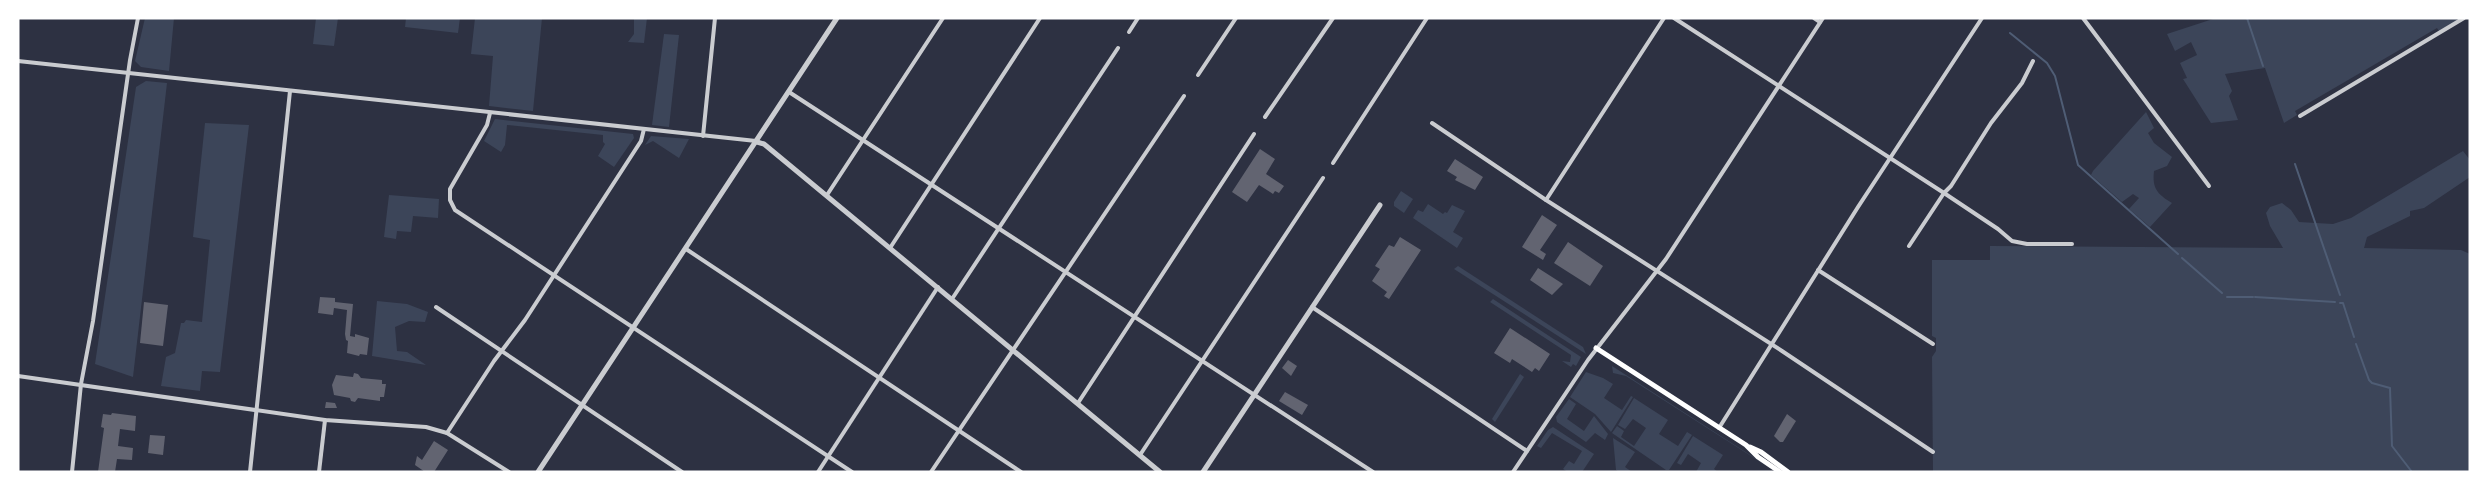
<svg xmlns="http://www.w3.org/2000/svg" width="2488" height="490" font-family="'Roboto Condensed',sans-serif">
	<rect width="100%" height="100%" fill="#2d3142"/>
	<g fill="#3c4559">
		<path d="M145 18H174L169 71 141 67 135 61Z"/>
		<path d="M316 18H338L334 46 313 44Z"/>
		<path d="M406 18H460L458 33 405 27Z"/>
		<path d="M475 18H542L533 111 489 106 493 56 471 54Z"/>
		<path d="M634 18H647L644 43 628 42 634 34Z"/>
		<path d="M2216 18 2249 19 2461 18 2439 31 2437 28 2295 111 2297 115 2284 123 2265 68 2225 74 2232 91 2229 96 2238 120 2211 123 2183 79 2187 78 2180 63 2197 55 2191 42 2175 51 2167 34Z"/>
		<path d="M664 34 679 35 669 127 652 125Z"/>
		<path d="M146 81 167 83 133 377 95 364 136 87Z"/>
		<path d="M2146 112 2154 128 2148 133 2154 143 2172 157 2167 166 2154 171C2152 188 2157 194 2172 203L2150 227 2129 209 2139 198 2133 194 2122 202 2091 175 2093 171Z"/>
		<path d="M495 119 633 134 634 138 614 167 598 156 605 144 603 142V135L507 125 505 145 501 152 484 141Z"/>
		<path d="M205 123 249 125 220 372 202 371 200 391 161 386 166 357 175 353 181 323H184L186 320 202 322 210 240 193 237Z"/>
		<path d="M651 136 689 139 679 158 653 141 645 145Z"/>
		<path d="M2463 151 2470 160V177L2424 208 2410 211V216L2367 237 2364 248 2461 250 2470 254V472H1933L1932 357 1936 351V338L1932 336V260H1990V246L2283 248 2270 226 2266 213 2270 207 2282 203 2291 210 2299 222 2333 224 2351 218Z"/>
		<path d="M1401 191 1413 199 1404 213 1394 206V202Z"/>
		<path d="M389 195 439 199 438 218 413 216 411 232 397 231 396 239 384 237Z"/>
		<path d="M1428 204 1443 214 1445 212 1447 213 1452 205 1465 211 1453 232 1463 238 1457 248 1413 218 1418 210 1423 212Z"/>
		<path d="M1458 266 1583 347 1586 354 1454 269Z"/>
		<path d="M1493 299 1581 357 1576 366 1573 364 1571 367 1562 361 1570 362 1571 355 1490 302Z"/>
		<path d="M377 301 407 304 428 312 425 322 409 321 395 327 397 351 407 352 426 365 372 356Z"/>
		<path d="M1612 366 1758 460 1776 472 1626 376 1613 373Z"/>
		<path d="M1586 372 1603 378 1613 384 1604 398 1622 410 1631 396 1633 397 1611 432 1595 414 1570 397Z"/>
		<path d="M1520 374 1524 377 1495 422 1492 419Z"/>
		<path d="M1634 398 1668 420 1659 434 1678 446 1687 432 1692 435 1669 470H1666L1612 433 1617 426 1624 431 1621 437 1634 446 1646 428 1633 419 1625 429 1618 425Z"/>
		<path d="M1569 399 1576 404 1567 419 1584 431 1594 416 1608 434 1605 440 1595 433 1586 442 1557 422 1556 417Z"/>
		<path d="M1553 427 1594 454 1582 472H1568L1563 469 1569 461 1574 464 1582 451 1552 433 1541 448 1537 446 1548 430Z"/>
		<path d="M1693 436 1723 455 1714 469 1718 472H1696L1701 463 1688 454 1681 465 1677 463Z"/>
		<path d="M1613 438 1635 452 1625 467 1632 472H1619L1616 470Z"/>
	</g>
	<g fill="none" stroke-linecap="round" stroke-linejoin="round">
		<g stroke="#4f5d75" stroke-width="2">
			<path d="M2247 18 2263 66"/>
			<path d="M2010 33 2047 63 2055 76 2078 165 2178 254"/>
			<path d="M2295 164 2340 295"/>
			<path d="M2182 258 2222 293"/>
			<path d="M2227 297H2253"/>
			<path d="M2255 297 2335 302"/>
			<path d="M2340 303H2343L2354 337"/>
			<path d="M2356 344 2369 380 2372 383 2390 388 2392 446 2412 472"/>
		</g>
	</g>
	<g fill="#626471">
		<path d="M1260 149 1275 159 1266 174 1284 186 1279 193 1275 191 1273 194 1259 185 1247 202 1232 192Z"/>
		<path d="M1455 159 1483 177 1475 190 1455 180 1457 177 1447 171Z"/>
		<path d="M1542 215 1557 225 1540 250 1546 254 1543 260 1522 247Z"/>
		<path d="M1400 237 1421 250 1389 299 1384 296 1387 292 1372 281 1380 269 1375 266 1389 245 1394 247Z"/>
		<path d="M1568 242 1603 266 1590 286 1554 263Z"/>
		<path d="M1538 268 1563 284 1552 295 1530 280Z"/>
		<path d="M320 297 335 298V302L353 304 350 336 355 337V334L369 338 367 355 360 354 359 356 347 353 348 341 346 340 345 334 347 310 334 308 333 315 318 313Z"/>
		<path d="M144 302 168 305 163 346 140 343Z"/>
		<path d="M1510 328 1550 354 1539 371 1535 368 1532 372 1512 359 1510 363 1494 353Z"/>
		<path d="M1288 360 1297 366 1291 376 1282 368Z"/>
		<path d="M354 373 358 374 361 378 382 380V384H386L384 397H380V401L358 398 355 402 351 401 350 398 334 395 332 385 336 375 353 377Z"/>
		<path d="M1285 392 1308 405 1302 415 1279 401Z"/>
		<path d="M326 402 335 403 337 408H325Z"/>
		<path d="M112 413 136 416 135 431 120 429 118 446 133 448 132 460 117 459 115 472H98L104 428 101 427 103 414 111 415Z"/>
		<path d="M1787 414 1796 421 1783 442H1780L1774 436Z"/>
		<path d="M150 435 165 436 163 455 148 453Z"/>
		<path d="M434 441 448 450 434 472H425L415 465 417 456 422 460Z"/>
	</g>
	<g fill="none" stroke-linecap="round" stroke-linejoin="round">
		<g stroke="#caccd0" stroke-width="4">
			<path d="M1674 18 1944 193 1998 229 2012 241 2027 244H2072"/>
			<path d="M1814 18 1820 22"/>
			<path d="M2083 18 2209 186"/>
			<path d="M1129 32 1138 18"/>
			<path d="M18 61 756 141"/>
			<path d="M1198 75 1236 18"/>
			<path d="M789 92 1373 472"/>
			<path d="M490 113 487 125 450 189V200L455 210 852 472"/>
			<path d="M2300 116 2464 18"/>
			<path d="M1265 117 1333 18"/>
			<path d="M1432 123 1546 200 1782 351 1933 452"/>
			<path d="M703 136 715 18"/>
			<path d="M1333 163 1427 18"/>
			<path d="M827 195 943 18"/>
			<path d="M1546 200 1664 18"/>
			<path d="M1909 246 1944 193 1951 186 1991 123 2022 83 2033 61"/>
			<path d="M890 248 1040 18"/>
			<path d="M686 249 1021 472"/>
			<path d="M1818 270 1933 344"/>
			<path d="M952 299 1118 48"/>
			<path d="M436 307 682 472"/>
			<path d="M1312 307 1527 451"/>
			<path d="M18 376 325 420 426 427 447 433 509 472"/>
			<path d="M1078 403 1254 134"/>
			<path d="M1719 428 1858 207 1982 18"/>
			<path d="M447 433 494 361 525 320 641 141 644 129"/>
			<path d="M1140 455 1323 178"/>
			<path d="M72 472 81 384 93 321 130 60 138 18"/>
			<path d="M250 472 290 91"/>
			<path d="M319 472 325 420"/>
			<path d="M818 472 938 287"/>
			<path d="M931 472 1184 96"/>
			<path d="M1513 472 1588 360 1666 259 1823 18"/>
		</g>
		<g stroke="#caccd0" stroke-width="5">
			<path d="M757 142 764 144 1160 472"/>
			<path d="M538 472 837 18"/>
			<path d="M1203 472 1380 205"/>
		</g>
		<g stroke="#fff" stroke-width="5">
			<path d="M1596 348 1746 445 1758 457 1780 472"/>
			<path d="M1750 447 1761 452 1788 472"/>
		</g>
	</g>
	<rect width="2488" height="490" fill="none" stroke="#ffffff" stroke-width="39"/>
</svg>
